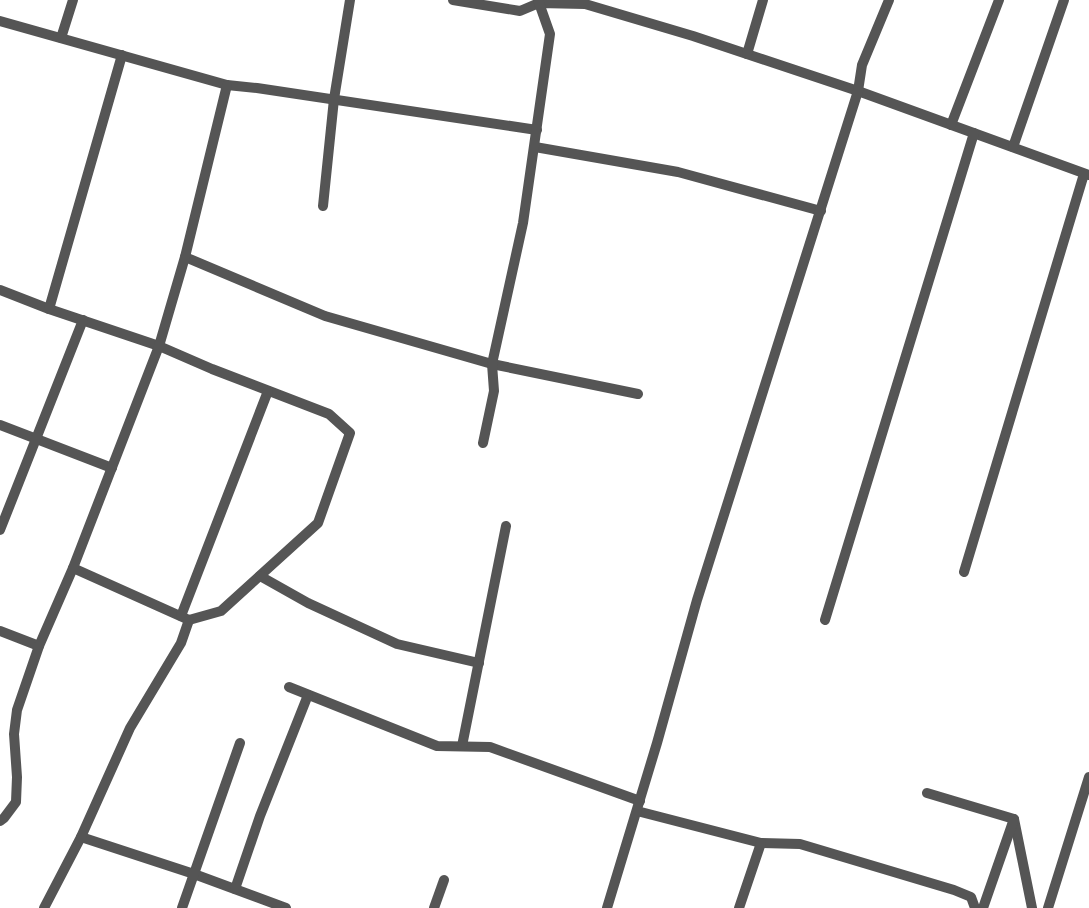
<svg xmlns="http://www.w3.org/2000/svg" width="1089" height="908" font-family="Cabin,sans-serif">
	<rect width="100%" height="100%" fill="#fff"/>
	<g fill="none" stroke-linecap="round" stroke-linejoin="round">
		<g stroke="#555" stroke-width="10">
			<path d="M453 0 520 11 539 3 585 4 693 36 858 91 1089 175"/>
			<path d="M0 21 227 85 257 88 537 130"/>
			<path d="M61 38 73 0"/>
			<path d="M747 54 763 0"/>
			<path d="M951 125 999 0"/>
			<path d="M535 147 678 172 821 211"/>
			<path d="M1013 147 1064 0"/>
			<path d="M323 206 334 99 350 0"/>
			<path d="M185 257 325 316 492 364 638 394"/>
			<path d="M0 290 49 309 159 346 212 369 329 414 350 433 318 523 221 611 189 620 73 568"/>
			<path d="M49 309 122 55"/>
			<path d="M0 425 112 468"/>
			<path d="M483 443 494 391 492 364 523 223 550 34 538 0"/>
			<path d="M0 530 83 320"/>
			<path d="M964 572 1084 174"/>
			<path d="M260 576 308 603 397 644 479 663"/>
			<path d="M181 616 268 391"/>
			<path d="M825 620 974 133"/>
			<path d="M0 631 39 646"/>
			<path d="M289 687 437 746 490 747 640 801"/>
			<path d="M462 746 506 526"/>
			<path d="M927 793 1014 819 1032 908"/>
			<path d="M637 811 761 843 800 844 954 890 971 897 975 908"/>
			<path d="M0 821 4 818 16 802 17 777 14 734 17 710 39 646 73 568 159 346 185 257 227 85"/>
			<path d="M81 837 194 874 286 908"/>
			<path d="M235 889 260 816 308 695"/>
			<path d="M44 908 81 837 130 728 181 643 189 620"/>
			<path d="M182 908 240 743"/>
			<path d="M434 908 444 880"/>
			<path d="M607 908 657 743 697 600 858 91 862 65 889 0"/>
			<path d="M739 908 761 843"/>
			<path d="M983 908 1014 819"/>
			<path d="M1048 908 1089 777"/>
		</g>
	</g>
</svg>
